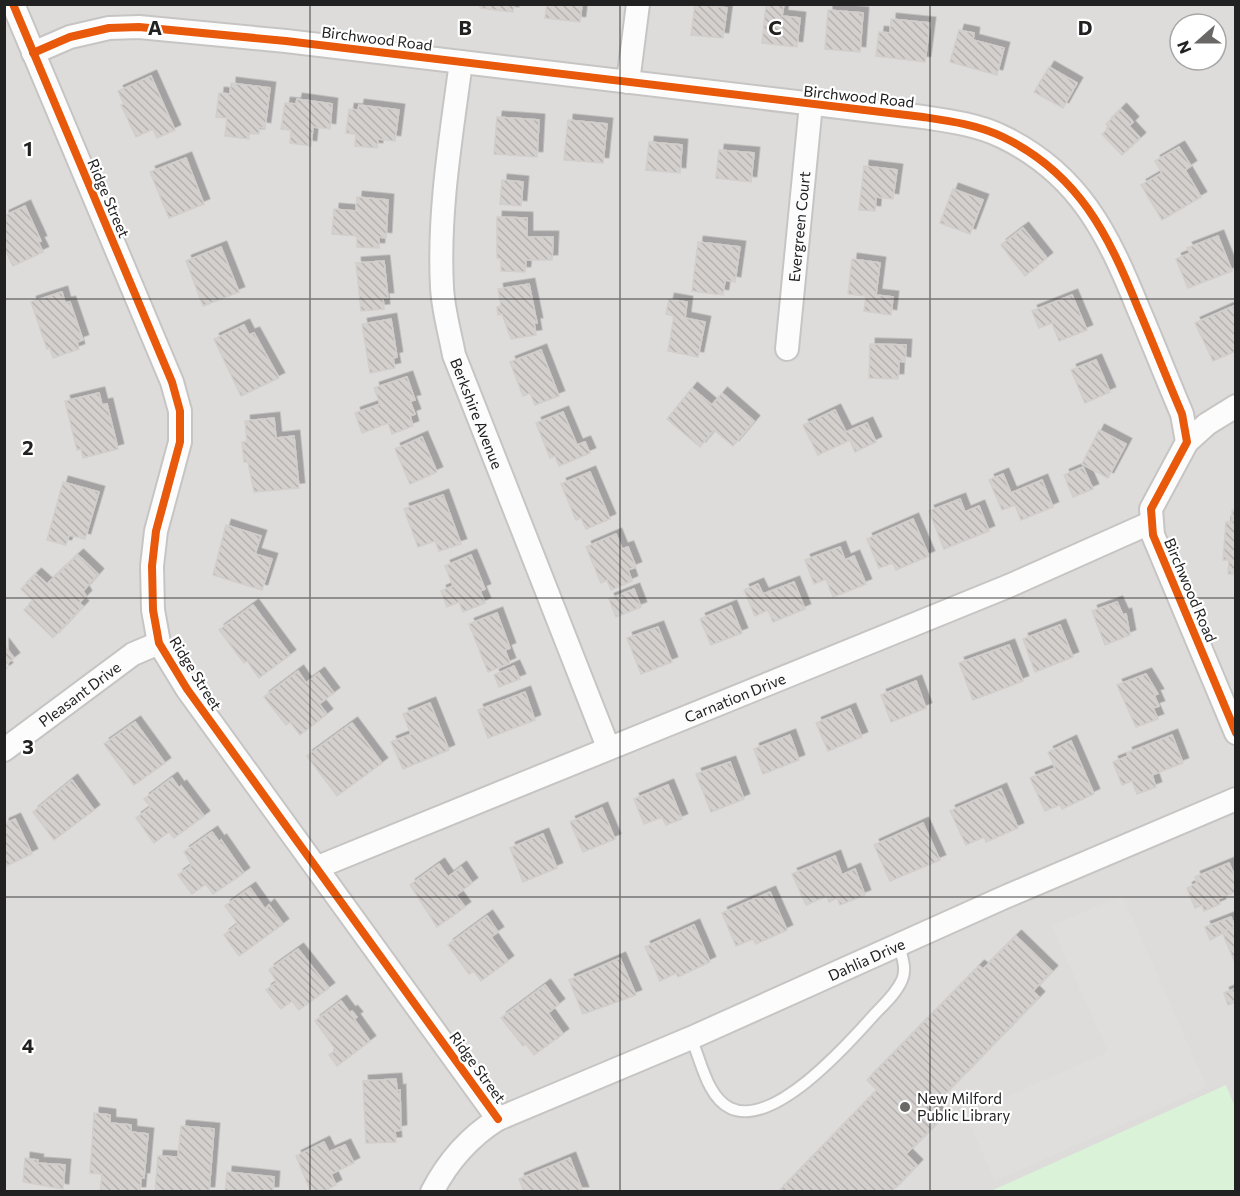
<svg xmlns="http://www.w3.org/2000/svg" width="1240" height="1196" font-family="Commissioner,sans-serif">
	<defs>
		<pattern id="building-back-hatch" width="6" height="6" patternUnits="userSpaceOnUse" patternTransform="scale(1.5)"><rect width="6" height="6" fill="#d3d0ce"/><path d="M-1 5l2 2M0 0l6 6M5-1l2 2" fill="none" stroke="#b5b2b1"/></pattern>
		<filter id="shadow"><feDropShadow dx="5.5" dy="-5.5" stdDeviation="0" flood-color="#0004"/></filter>
	</defs>
	<rect width="100%" height="100%" fill="#eeecea"/>
	<path fill="#dedcdb" fill-rule="evenodd" d="M5 5H1235V1191H5ZM1180 24H1216V60H1180Z"/>
	<path fill="#d9f2d8" d="M1226 1085 1235 1107V1191H991Z"/>
	<path fill="#dfdedd" d="M1122 895 1207 1087 995 1181 966 1115 1108 1052 1052 926Z"/>
	<g fill="url(#building-back-hatch)" stroke="#d2cecb" stroke-width="1.5" filter="url(#shadow)">
		<path d="M480 4H514L513 12 480 8Z"/>
		<path d="M547 4H582L580 22 545 18Z"/>
		<path d="M695 4 727 8 723 38 691 35Z"/>
		<path d="M766 4H784L782 16 800 18 797 47 762 43Z"/>
		<path d="M828 10 863 13 860 52 825 49Z"/>
		<path d="M891 19 930 23 925 62 876 56 879 32 890 33Z"/>
		<path d="M959 30 974 33 973 40 1004 48 997 75 950 62Z"/>
		<path d="M1049 67 1077 83 1063 108 1034 92Z"/>
		<path d="M151 76 175 130 157 138 153 129 136 137 121 105 124 104 118 91Z"/>
		<path d="M231 83 270 88 265 128 259 127V134L249 133V139L225 136 227 118 216 117 219 93 230 94Z"/>
		<path d="M297 99 332 104 330 129 313 127 311 146 290 143 291 130 281 129 285 103 296 104Z"/>
		<path d="M359 105 399 110 395 141 378 139 377 148 355 146 356 134 346 133 349 109 358 110Z"/>
		<path d="M1121 109 1133 122 1129 126 1140 138 1122 155 1102 134 1109 128 1106 124Z"/>
		<path d="M497 117 539 120 537 157 494 154Z"/>
		<path d="M568 120 607 124 603 163 564 160Z"/>
		<path d="M649 142 682 145 680 173 646 170Z"/>
		<path d="M1179 147 1191 166 1185 170 1201 197 1162 220 1141 185 1162 173 1155 161Z"/>
		<path d="M719 150 754 153 751 182 716 178Z"/>
		<path d="M186 158 204 204 169 218 150 172Z"/>
		<path d="M864 166 897 170 893 199 876 197 875 211 859 210Z"/>
		<path d="M502 180 523 182 521 206 500 204Z"/>
		<path d="M953 189 983 200 970 234 940 223Z"/>
		<path d="M357 197 388 200 386 238 379 237V248L357 247V236L332 234 334 209 356 211Z"/>
		<path d="M25 206 41 241 38 242 43 252 13 266 4 248V216Z"/>
		<path d="M497 217 527 218V237H553L552 260H526L525 272 501 271V259L497 258Z"/>
		<path d="M1023 228 1047 258 1025 276 1001 245Z"/>
		<path d="M1218 236 1232 271 1188 288 1176 259 1190 253 1187 248Z"/>
		<path d="M698 242 740 247 735 282 725 280 723 295 692 291Z"/>
		<path d="M221 247 239 292 203 306 186 261Z"/>
		<path d="M852 259 880 263 876 295 893 297 891 315 864 311 866 296 848 294Z"/>
		<path d="M384 261 388 298H383L384 309 361 311 356 263Z"/>
		<path d="M529 284 537 323H534L536 335 511 339 502 314 498 315 497 307 501 306 498 289Z"/>
		<path d="M62 292 65 303 70 302 83 340 77 342 79 349 53 358 50 348 47 349 31 302Z"/>
		<path d="M1072 295 1087 330 1059 341 1052 323 1039 328 1032 311Z"/>
		<path d="M669 299 687 302 685 318 705 322 698 357 668 351 674 316 666 314Z"/>
		<path d="M1236 305V351L1213 361 1195 323Z"/>
		<path d="M391 319 397 357 393 358 395 368 370 373 362 324Z"/>
		<path d="M244 325 249 335 254 333 279 378 241 396 214 339Z"/>
		<path d="M870 344 906 345 905 362 899 361 898 379 869 378Z"/>
		<path d="M541 350 559 396 535 405 530 393 523 396 510 362Z"/>
		<path d="M1096 360 1110 392 1085 403 1071 370Z"/>
		<path d="M407 377 415 400 410 401 415 414 410 416 413 426 392 434 388 423 362 433 355 413 380 404 374 388Z"/>
		<path d="M692 388 712 405 722 393 754 421 733 446 714 430 700 447 667 419Z"/>
		<path d="M99 393 102 405 107 404 118 449 83 458 81 449 77 450 65 401Z"/>
		<path d="M835 410 846 432 867 423 876 442 855 452 850 440 818 455 803 425Z"/>
		<path d="M563 412 577 445 585 442 590 453 559 466 555 456 550 458 536 423Z"/>
		<path d="M274 418 276 438 294 436 299 488 254 492 248 462H244L242 442H247L245 421Z"/>
		<path d="M1099 430 1126 444 1108 478 1082 464Z"/>
		<path d="M422 437 437 472 410 484 395 449Z"/>
		<path d="M1083 467 1093 489 1073 497 1064 475Z"/>
		<path d="M590 472 610 519 586 529 581 518 576 520 561 484Z"/>
		<path d="M1003 474 1011 493 1042 480 1053 507 1021 520 1015 505 1002 510 989 480Z"/>
		<path d="M63 482 99 492 85 539 69 535 66 545 47 540Z"/>
		<path d="M443 495 461 544 439 551 435 541 418 547 404 509Z"/>
		<path d="M960 499 965 512 979 506 989 531 944 549 929 511Z"/>
		<path d="M1232 510H1236V574H1228L1229 560H1223L1226 522H1232Z"/>
		<path d="M913 519 929 556 896 570 893 563 879 568 867 539Z"/>
		<path d="M226 525 261 536 255 554 272 559 262 590 213 575Z"/>
		<path d="M616 534 622 549 628 547 636 567 628 570 632 581 611 590 607 580 601 583 586 547Z"/>
		<path d="M840 547 845 560 854 556 866 584 833 597 826 579 814 584 805 560Z"/>
		<path d="M78 555 98 574 83 591 86 596 79 603 83 606 53 638 24 610 33 601 21 589 36 574 47 584Z"/>
		<path d="M471 555 485 589 480 591 485 603 463 612 459 602 447 607 441 591 453 586 445 566Z"/>
		<path d="M794 582 805 609 773 622 768 610 755 616 744 590 758 584 763 594Z"/>
		<path d="M634 589 641 607 616 617 609 599Z"/>
		<path d="M1117 602 1123 615 1126 614 1130 635 1105 645 1092 611Z"/>
		<path d="M253 605 290 655 259 678 247 661 244 663 219 630Z"/>
		<path d="M731 606 742 633 711 645 700 619Z"/>
		<path d="M497 613 510 648 505 650 510 663 488 672 469 624Z"/>
		<path d="M1060 625 1073 657 1035 672 1023 639Z"/>
		<path d="M658 627 672 662 641 674 627 638Z"/>
		<path d="M4 645 14 658 5 665 7 668 4 670Z"/>
		<path d="M1009 645 1023 681 973 700 959 663Z"/>
		<path d="M514 666 520 679 499 687 494 675Z"/>
		<path d="M298 671 306 683 319 673 334 693 319 704 327 714 300 735 290 722 286 725 264 697Z"/>
		<path d="M1146 674 1158 694 1154 695 1159 706 1153 708 1158 719 1136 727 1117 685Z"/>
		<path d="M916 681 926 708 891 722 881 695Z"/>
		<path d="M525 692 535 720 488 738 478 710Z"/>
		<path d="M430 703 449 750 403 769 391 742 411 734 403 714Z"/>
		<path d="M850 709 862 737 828 751 816 723Z"/>
		<path d="M135 722 165 763 134 785 104 744Z"/>
		<path d="M352 723 382 763 337 796 307 756Z"/>
		<path d="M790 735 799 760 763 774 754 749Z"/>
		<path d="M1172 735 1183 763 1152 775 1156 787 1137 794 1132 781 1122 785 1113 762 1128 756 1127 753Z"/>
		<path d="M1071 741 1094 794 1062 809 1060 805 1045 811 1030 778 1055 768 1048 752Z"/>
		<path d="M730 762 744 799 711 812 696 774Z"/>
		<path d="M172 778 179 788 181 786 204 816 174 838 169 832 154 843 136 818 151 807 144 799Z"/>
		<path d="M72 780 94 810 54 840 33 812Z"/>
		<path d="M668 785 682 819 666 825 662 817 644 824 634 799Z"/>
		<path d="M1001 789 1018 828 986 842 984 837 966 845 950 811Z"/>
		<path d="M602 808 615 839 583 852 570 822Z"/>
		<path d="M15 819 32 854 4 867V824Z"/>
		<path d="M923 823 940 860 890 881 874 845Z"/>
		<path d="M212 832 219 842 221 840 244 873 213 894 206 884 192 894 178 875 192 865 184 852Z"/>
		<path d="M543 834 557 868 523 882 510 848Z"/>
		<path d="M835 856 842 875 855 869 865 895 840 905 837 898 829 902 827 896 806 905 792 874Z"/>
		<path d="M1229 863 1236 879V892L1218 899 1220 904 1204 911 1202 905 1195 908 1187 888 1197 883 1195 877Z"/>
		<path d="M439 864 448 877 461 867 472 883 456 895 465 907 437 927 410 885Z"/>
		<path d="M250 888 265 909 269 905 283 924 239 956 224 935 238 924 225 906Z"/>
		<path d="M770 892 787 930 756 944 753 939 736 946 722 913Z"/>
		<path d="M487 916 498 932 491 937 508 961 481 981 474 971 469 974 448 945Z"/>
		<path d="M1231 917 1235 927 1210 940 1205 927Z"/>
		<path d="M694 925 710 962 678 977 676 973 660 981 645 947Z"/>
		<path d="M1236 926V965L1222 932Z"/>
		<path d="M1016 936 1052 971 1033 991 1039 997 932 1107 942 1118 906 1154 917 1165 891 1192H778L877 1090 867 1080 979 966 983 969Z"/>
		<path d="M298 949 329 988 299 1010 292 1001 281 1009 266 990 277 982 269 970Z"/>
		<path d="M620 958 636 995 583 1014 569 980Z"/>
		<path d="M545 985 559 1004 548 1013 563 1034 534 1055 526 1044 523 1046 501 1018Z"/>
		<path d="M1236 988V1002L1228 1005 1224 993Z"/>
		<path d="M341 1001 350 1013 352 1011 357 1017 354 1019 370 1041 337 1066 329 1055 336 1050 315 1021Z"/>
		<path d="M396 1079 397 1091 400 1090 401 1130 395 1131 396 1142 366 1143 363 1081Z"/>
		<path d="M94 1113 110 1115V1123L131 1125V1132L148 1134 144 1178H141L140 1192H100L102 1174 90 1173Z"/>
		<path d="M181 1126 214 1129 209 1192H155L158 1156 178 1157Z"/>
		<path d="M324 1142 329 1152 345 1145 354 1163 331 1174 336 1185 323 1192H311L296 1156Z"/>
		<path d="M25 1158 38 1160 37 1163 65 1165 63 1189 23 1182Z"/>
		<path d="M570 1158 583 1192H524L519 1179Z"/>
		<path d="M227 1172 274 1177 273 1192H225Z"/>
	</g>
	<g fill="none" stroke-linecap="round" stroke-linejoin="round">
		<defs>
			<path id="lane" d="M691 1038C701 1060 707 1097 730 1108 773 1129 848 1044 873 1016 883 1005 896 994 902 980 907 969 902 957 899 945"/>
			<g id="street">
				<path d="M13 4 172 382 180 411V442L156 531 152 566 153 610 159 643 187 689 498 1119"/>
				<path d="M33 53 70 37 109 28 139 27 286 41 923 117C950 121 979 125 1003 137 1079 174 1108 234 1138 308 1153 343 1167 379 1182 414L1187 442 1151 509 1153 535 1236 733"/>
				<path id="s1" d="M461 62C451 137 438 212 442 287 443 310 450 333 454 355L608 747"/>
				<path d="M628 82 638 4"/>
				<path id="s2" d="M787 349 811 104"/>
				<path d="M1187 442 1207 424 1236 406"/>
				<path id="s3" d="M4 750 133 654 159 643"/>
				<path id="s4" d="M318 867 1011 585 1150 523"/>
				<path id="s5" d="M432 1192C448 1161 469 1137 498 1119L691 1038 1005 897 1236 799"/>
			</g>
		</defs>
		<use href="#lane" stroke="#c6c5c4" stroke-width="14"/>
		<use href="#street" stroke="#c6c5c4" stroke-width="26"/>
		<use href="#lane" stroke="#fcfcfc" stroke-width="10"/>
		<use href="#street" stroke="#fcfcfc" stroke-width="22"/>
		<defs>
			<g id="cycleway">
				<path d="M13 4 172 382 180 411V442L156 531 152 566 153 610 159 643 187 689 498 1119"/>
				<path d="M33 53 70 37 109 28 139 27 286 41 923 117C950 121 979 125 1003 137 1079 174 1108 234 1138 308 1153 343 1167 379 1182 414L1187 442 1151 509 1153 535 1236 733"/>
			</g>
		</defs>
		<use href="#cycleway" stroke="#fff" stroke-width="11"/>
		<use href="#cycleway" stroke="#e8590c" stroke-width="8"/>
	</g>
	<path fill="none" stroke="#212121" stroke-width="1.5" stroke-opacity="0.55" d="M310 4V1192M620 4V1192M930 4V1192M4 299H1236M4 598H1236M4 897H1236"/>
	<circle fill="#696867" stroke="#fff" stroke-width="2" cx="905" cy="1107" r="6"/>
	<g text-anchor="middle" dominant-baseline="central" stroke-width="4.5" stroke-linejoin="round" paint-order="stroke">
		<g font-size="15" fill="#212121" stroke="#fff">
			<text transform="translate(377 38) rotate(7)">Birchwood Road</text>
			<text transform="translate(859 96) rotate(6)">Birchwood Road</text>
			<text transform="translate(109 198) rotate(67)">Ridge Street</text>
			<text stroke="none"><textPath href="#s2" startOffset="123">Evergreen Court</textPath></text>
			<text stroke="none"><textPath href="#s1" startOffset="358">Berkshire Avenue</textPath></text>
			<text transform="translate(1191 590) rotate(67)">Birchwood Road</text>
			<text transform="translate(196 673) rotate(58)">Ridge Street</text>
			<text stroke="none"><textPath href="#s3" startOffset="94">Pleasant Drive</textPath></text>
			<text stroke="none"><textPath href="#s4" startOffset="450">Carnation Drive</textPath></text>
			<text stroke="none"><textPath href="#s5" startOffset="501">Dahlia Drive</textPath></text>
			<text transform="translate(478 1067) rotate(54)">Ridge Street</text>
		</g>
		<g font-size="15" fill="#212121" stroke="#fff" text-anchor="start">
			<text x="917" y="1098">New Milford<tspan x="917" dy="17">Public Library</tspan></text>
		</g>
	</g>
	<g font-size="20" text-anchor="middle" font-weight="bold" fill="#212121" stroke="#fff" stroke-width="4.5" stroke-linejoin="round" paint-order="stroke">
		<text x="155" y="35">A</text>
		<text x="465" y="35">B</text>
		<text x="775" y="35">C</text>
		<text x="1085" y="35">D</text>
		<text x="28" y="156">1</text>
		<text x="28" y="455">2</text>
		<text x="28" y="754">3</text>
		<text x="28" y="1053">4</text>
	</g>
	<rect width="1240" height="1196" fill="none" stroke="#212121" stroke-width="12"/>
	<g transform="translate(1198 42) rotate(249)"><circle r="28" fill="#ffffff" stroke="#a6a6a6" stroke-width="1.5"/>
	<path d="M0-4.5L10 22L0 15L-10 22Z" fill="#696867"/>
	<text y="-9" font-size="16" font-weight="bold" text-anchor="middle" fill="#212121">N</text>
	</g>
</svg>
